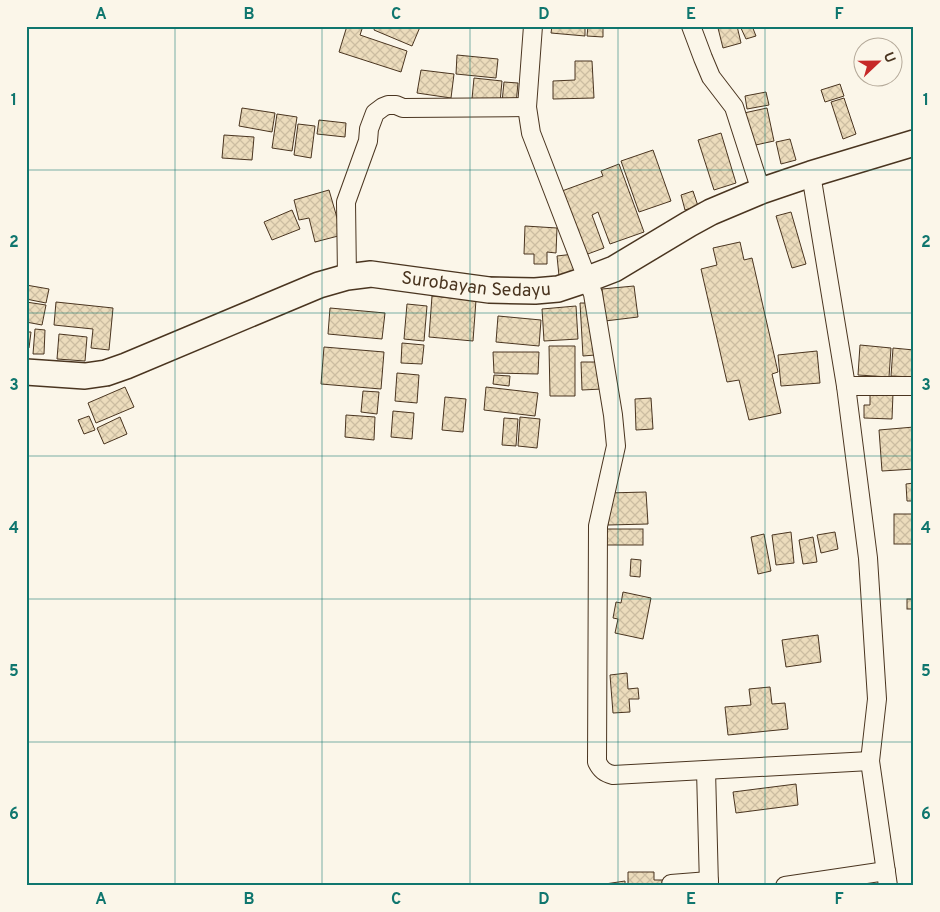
<svg xmlns="http://www.w3.org/2000/svg" width="940" height="912" font-family="Overpass,sans-serif">
	<defs>
		<pattern id="building-cross-hatch" width="8" height="8" patternUnits="userSpaceOnUse" patternTransform="scale(1.25)"><rect width="8" height="8" fill="#ecdcbc"/><path d="M0 0l8 8M0 8l8-8" fill="none" stroke="#ccbda1"/></pattern>
	</defs>
	<rect width="100%" height="100%" fill="#fbf6e9"/>
	<g fill="url(#building-cross-hatch)" stroke="#4a3520">
		<path d="M347 26H363L360 35 407 51 401 72 339 52Z"/>
		<path d="M375 26H418L420 27 412 46 374 30Z"/>
		<path d="M552 26H585V36L551 33Z"/>
		<path d="M588 26H603V37L587 36Z"/>
		<path d="M724 26H737L741 43 723 48 718 28Z"/>
		<path d="M740 26H752L756 36 746 39Z"/>
		<path d="M457 55 498 59 496 78 456 74Z"/>
		<path d="M575 61H592L594 98 553 99V81L575 80Z"/>
		<path d="M421 70 454 74 451 98 417 93Z"/>
		<path d="M474 78 502 81 500 102 472 99Z"/>
		<path d="M504 82 518 83 516 104 502 102Z"/>
		<path d="M840 84 844 96 825 102 821 90Z"/>
		<path d="M766 92 769 105 747 109 745 96Z"/>
		<path d="M844 98 856 134 843 139 831 102Z"/>
		<path d="M242 108 275 113 272 132 239 126Z"/>
		<path d="M767 108 774 141 751 146 744 113Z"/>
		<path d="M277 114 297 117 292 151 272 148Z"/>
		<path d="M319 120 346 123 345 137 317 134Z"/>
		<path d="M298 124 315 126 311 158 294 155Z"/>
		<path d="M721 133 736 183 714 190 698 140Z"/>
		<path d="M224 135 254 137 252 160 222 158Z"/>
		<path d="M790 139 796 160 781 164 776 142Z"/>
		<path d="M653 150 671 201 639 212 621 161Z"/>
		<path d="M619 164 644 232 610 244 598 212 592 215 604 248 585 255 562 191 603 176 601 171Z"/>
		<path d="M329 190 342 235 315 242 309 218 299 220 294 200Z"/>
		<path d="M693 191 698 206 685 210 681 195Z"/>
		<path d="M292 210 300 229 272 240 264 222Z"/>
		<path d="M791 212 806 264 792 268 776 216Z"/>
		<path d="M525 226 557 228 556 253 547 252V264H534V254H524Z"/>
		<path d="M740 242 744 260 752 258 778 372 772 374 781 413 749 420 739 380 727 382 701 269 717 265 713 248Z"/>
		<path d="M574 254 576 275 559 276 557 256Z"/>
		<path d="M26 285 49 289 46 303 26 299Z"/>
		<path d="M634 286 638 317 605 321 602 289Z"/>
		<path d="M432 296 476 300 473 341 429 337Z"/>
		<path d="M26 302 46 305 42 325 26 322Z"/>
		<path d="M56 302 113 308 109 350 91 348 93 329 54 325Z"/>
		<path d="M580 303H593L595 355 583 356Z"/>
		<path d="M407 304 427 306 424 341 404 339Z"/>
		<path d="M576 306 578 339 544 341 542 309Z"/>
		<path d="M330 308 385 313 382 339 328 334Z"/>
		<path d="M498 316 541 320 539 346 496 342Z"/>
		<path d="M35 329 45 330 44 354H33Z"/>
		<path d="M26 332H31L29 348 26 347Z"/>
		<path d="M59 334 87 337 85 361 57 359Z"/>
		<path d="M402 343 424 345 422 364 401 363Z"/>
		<path d="M860 345 891 348 889 377 858 375Z"/>
		<path d="M549 346H575V396H550Z"/>
		<path d="M324 347 384 352 381 389 321 384Z"/>
		<path d="M893 348 914 350V377L891 376Z"/>
		<path d="M817 351 820 383 781 386 778 355Z"/>
		<path d="M493 352H539L538 374 494 373Z"/>
		<path d="M581 362H601L602 389 582 390Z"/>
		<path d="M397 373 419 375 417 403 395 401Z"/>
		<path d="M494 375 510 376 509 386 493 384Z"/>
		<path d="M125 387 134 407 96 423 88 403Z"/>
		<path d="M486 387 538 393 535 416 484 410Z"/>
		<path d="M363 391 379 392 377 414 361 412Z"/>
		<path d="M870 392 893 393 892 419 864 418V405H870Z"/>
		<path d="M445 397 466 399 463 432 442 430Z"/>
		<path d="M651 398 653 429 636 430 635 399Z"/>
		<path d="M393 411 414 413 412 439 391 437Z"/>
		<path d="M346 415 375 417 374 440 345 437Z"/>
		<path d="M89 416 95 430 84 434 78 420Z"/>
		<path d="M120 417 127 434 104 444 97 428Z"/>
		<path d="M520 417 540 419 537 448 518 446Z"/>
		<path d="M504 418 518 419 516 446 502 445Z"/>
		<path d="M914 427V469L882 471 879 430Z"/>
		<path d="M914 483V501H907L906 484Z"/>
		<path d="M646 492 648 524 608 525 607 493Z"/>
		<rect x="894" y="514" width="20" height="30"/>
		<rect x="606" y="529" width="37" height="16"/>
		<path d="M791 532 794 563 776 565 772 535Z"/>
		<path d="M835 532 838 549 821 553 817 535Z"/>
		<path d="M764 534 771 571 758 574 751 537Z"/>
		<path d="M813 537 817 562 803 564 799 540Z"/>
		<path d="M631 559 641 560 640 577 630 576Z"/>
		<path d="M623 592 651 598 643 639 615 633 618 619 613 618 616 602 621 603Z"/>
		<rect x="907" y="599" width="7" height="10"/>
		<path d="M818 635 821 662 786 667 782 640Z"/>
		<path d="M627 673 628 689 638 688 639 699H629L630 712 613 713 610 675Z"/>
		<path d="M770 687 772 704 785 703 788 729 728 735 725 707 751 705 749 689Z"/>
		<path d="M796 784 798 805 736 813 733 792Z"/>
		<path d="M628 872H654V880H663V886H628Z"/>
		<path d="M625 881V886H605V884Z"/>
	</g>
	<g fill="none" stroke-linecap="round" stroke-linejoin="round">
		<defs>
			<g id="street">
				<path d="M533 26 527 107 531 133 593 294 613 415 616 446 598 526 597 762C601 770 605 773 613 775L870 761"/>
				<path d="M691 26 703 58 711 77 734 107 761 191"/>
				<path d="M811 174 846 386 868 558 877 699 870 761 888 886"/>
				<path d="M347 277 346 202 368 141 369 129 375 113 383 107 388 105H396L403 108 527 107"/>
				<path d="M846 386H914"/>
				<path d="M706 770 709 886"/>
				<path d="M671 884 709 881"/>
				<path d="M785 886 886 871"/>
			</g>
			<g id="secondary">
				<path id="s1" d="M26 372 85 376 106 373 126 366 319 285 347 277 371 274 489 290 535 291 558 289 588 279 614 269 689 224 711 212 761 191 811 174 914 143"/>
			</g>
		</defs>
		<use href="#street" stroke="#4a3520" stroke-width="20"/>
		<use href="#secondary" stroke="#4a3520" stroke-width="28"/>
		<use href="#street" stroke="#fbf6e9" stroke-width="18"/>
		<use href="#secondary" stroke="#fbf6e9" stroke-width="25"/>
	</g>
	<path fill="none" stroke="#0f766e" stroke-width="1" stroke-opacity="0.55" d="M175 26V886M322 26V886M470 26V886M618 26V886M765 26V886M26 170H914M26 313H914M26 456H914M26 599H914M26 742H914"/>
	<g text-anchor="middle" dominant-baseline="central" stroke-width="4" stroke-linejoin="round" paint-order="stroke">
		<g font-size="18" fill="#4a3520" stroke="#fbf6e9">
			<text stroke="none"><textPath href="#s1" startOffset="470">Surobayan Sedayu</textPath></text>
		</g>
	</g>
	<rect width="940" height="912" fill="none" stroke="#fbf6e9" stroke-width="55"/>
	<g transform="translate(878 62) rotate(68)"><circle r="24" fill="#fbf6e9" stroke="#b4a999"/>
	<path d="M0-4L9 19L0 12L-9 19Z" fill="#c62828"/>
	<text y="-8" font-size="14" font-weight="bold" text-anchor="middle" fill="#4a3520">U</text>
	</g>
	<rect x="28" y="28" width="884" height="856" fill="none" stroke="#0f766e" stroke-width="2"/>
	<g font-size="16" text-anchor="middle" font-weight="bold" fill="#0f766e">
		<text x="101" y="19">A</text>
		<text x="249" y="19">B</text>
		<text x="396" y="19">C</text>
		<text x="544" y="19">D</text>
		<text x="691" y="19">E</text>
		<text x="839" y="19">F</text>
		<text x="14" y="105">1</text>
		<text x="926" y="105">1</text>
		<text x="14" y="247">2</text>
		<text x="926" y="247">2</text>
		<text x="14" y="390">3</text>
		<text x="926" y="390">3</text>
		<text x="14" y="533">4</text>
		<text x="926" y="533">4</text>
		<text x="14" y="676">5</text>
		<text x="926" y="676">5</text>
		<text x="14" y="819">6</text>
		<text x="926" y="819">6</text>
		<text x="101" y="904">A</text>
		<text x="249" y="904">B</text>
		<text x="396" y="904">C</text>
		<text x="544" y="904">D</text>
		<text x="691" y="904">E</text>
		<text x="839" y="904">F</text>
	</g>
</svg>
